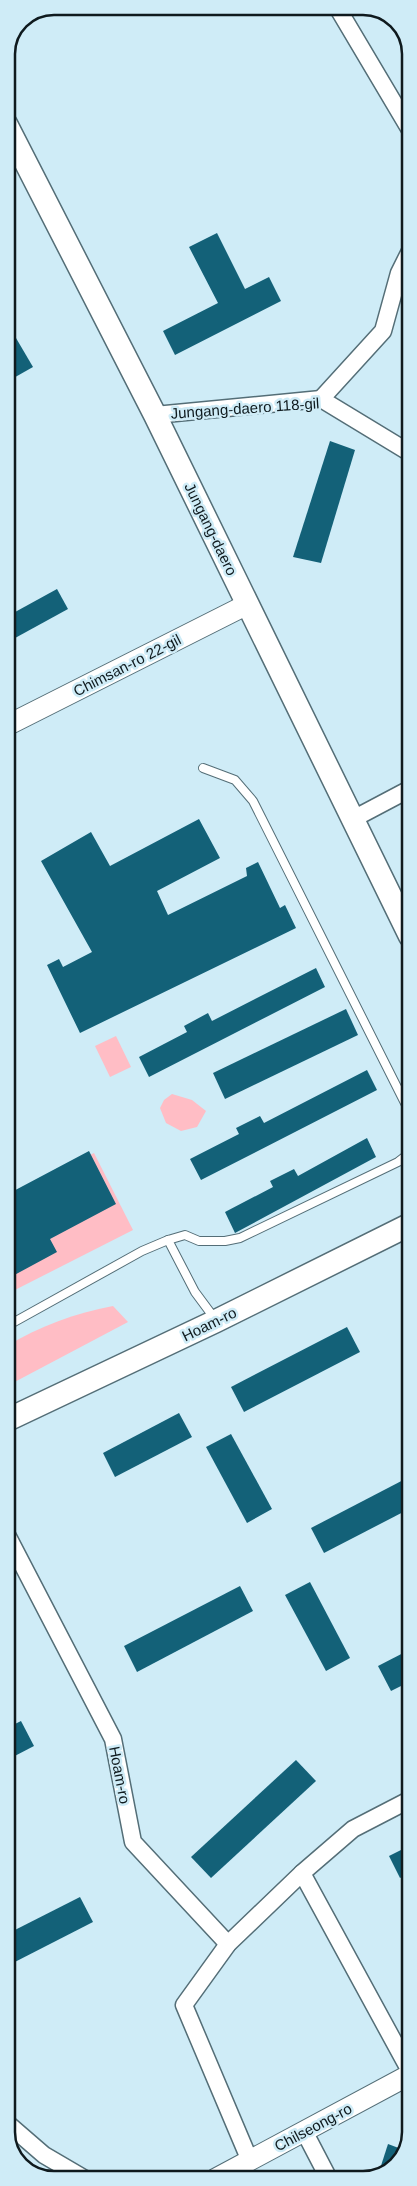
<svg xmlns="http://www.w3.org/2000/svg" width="417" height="2186" font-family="Arial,sans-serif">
	<rect width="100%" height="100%" fill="#cfecf7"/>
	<g fill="#ffbdc5">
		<path d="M116 1036 131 1067 110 1077 95 1046Z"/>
		<path d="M172 1094 192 1100 206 1111 197 1127 181 1131 166 1123 160 1108 164 1100Z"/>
		<path d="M94 1153 133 1230 7 1294 6 1197Z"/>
		<path d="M113 1306 128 1322 7 1386V1346C40 1326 75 1313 113 1306Z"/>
	</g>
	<g fill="#136178">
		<path d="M217 233 245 289 269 277 281 301 175 355 163 331 218 303 189 247Z"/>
		<path d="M6 321 33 367 10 380 6 373Z"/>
		<path d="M330 441 355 450 321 563 293 557Z"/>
		<path d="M57 589 68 609 6 643V617Z"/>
		<path d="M199 819 220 858 157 891 168 915 247 876 246 868 258 862 280 908 285 905 296 928 80 1033 47 965 59 959 63 967 92 952 41 861 91 832 110 866Z"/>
		<path d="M316 968 325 987 149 1077 139 1057 187 1032 184 1026 208 1013 212 1021Z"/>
		<path d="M346 1009 358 1035 225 1099 213 1073Z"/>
		<path d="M367 1070 377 1090 201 1180 190 1159 239 1134 236 1128 260 1116 264 1123Z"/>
		<path d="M367 1138 376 1157 235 1233 225 1212 273 1187 270 1181 294 1169 298 1176Z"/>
		<path d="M89 1151 116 1204 50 1239 57 1252 7 1279 6 1229 16 1224 6 1205V1195Z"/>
		<path d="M347 1327 360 1352 244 1412 231 1387Z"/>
		<path d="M179 1413 192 1437 115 1477 103 1453Z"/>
		<path d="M231 1434 272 1509 247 1523 206 1447Z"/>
		<path d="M411 1476V1508L324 1553 311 1528Z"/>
		<path d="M310 1582 350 1658 326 1671 285 1595Z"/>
		<path d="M240 1586 253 1611 137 1672 124 1646Z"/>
		<path d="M411 1649V1681L391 1691 378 1666Z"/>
		<path d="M21 1721 34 1746 7 1760V1728Z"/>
		<path d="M296 1760 316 1781 211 1878 191 1857Z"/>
		<path d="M411 1845V1872L400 1878 389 1856Z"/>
		<path d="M80 1897 93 1922 7 1966V1934Z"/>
		<path d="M388 2144 404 2150 399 2164 378 2175Z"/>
	</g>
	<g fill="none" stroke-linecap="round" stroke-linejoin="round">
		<defs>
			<g id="service">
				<path d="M203 768 235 780 253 801 411 1115"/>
				<path d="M168 1240 195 1292 215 1319"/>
				<path d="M7 1326 142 1251 168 1240 185 1235 199 1241H225L240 1238 398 1162 411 1152"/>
			</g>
			<g id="minor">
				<path d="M337 7 410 130"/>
				<path d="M321 399 383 331 399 273 410 251"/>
				<path d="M155 415 321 399 410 453"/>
				<path d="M353 819 406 791 410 792"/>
				<path d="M7 1535 113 1739 133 1842 228 1944"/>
				<path d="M302 1873 411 2073"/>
				<path d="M7 2123 44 2155 85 2179"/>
				<path d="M304 2131 329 2179"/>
				<path d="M250 2161 184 2005 228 1944 302 1873 353 1829 411 1799"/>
			</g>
			<g id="tertiary">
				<path d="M6 726 248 604"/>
				<path d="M215 2179 411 2074"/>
			</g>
			<g id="secondary">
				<path d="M6 124 155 415 410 936"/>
				<path d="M7 1420 216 1321 411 1224"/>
			</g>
		</defs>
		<use href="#service" stroke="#546e77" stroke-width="10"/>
		<use href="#minor" stroke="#546e77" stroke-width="19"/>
		<use href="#tertiary" stroke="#546e77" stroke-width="22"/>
		<use href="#secondary" stroke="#546e77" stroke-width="25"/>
		<use href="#service" stroke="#fff" stroke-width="8"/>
		<use href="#minor" stroke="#fff" stroke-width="16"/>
		<use href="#tertiary" stroke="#fff" stroke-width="20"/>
		<use href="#secondary" stroke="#fff" stroke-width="22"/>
	</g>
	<g text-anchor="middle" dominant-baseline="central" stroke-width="5" stroke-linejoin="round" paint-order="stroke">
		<g font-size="15" fill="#0f1a1e" stroke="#cfecf7">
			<text transform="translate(245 408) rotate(-4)">Jungang-daero 118-gil</text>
			<text transform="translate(211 529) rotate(64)">Jungang-daero</text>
			<text transform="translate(127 665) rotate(-27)">Chimsan-ro 22-gil</text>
			<text transform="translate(209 1324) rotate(-26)">Hoam-ro</text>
			<text transform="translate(120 1775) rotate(79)">Hoam-ro</text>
			<text transform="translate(313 2127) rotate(-28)">Chilseong-ro</text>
		</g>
	</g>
	<path d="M0 0H417V2186H0ZM54 15H363A39 39 0 0 1 402 54V2132A39 39 0 0 1 363 2171H54A39 39 0 0 1 15 2132V54A39 39 0 0 1 54 15Z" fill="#cfecf7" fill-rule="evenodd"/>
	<path fill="none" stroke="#0f1a1e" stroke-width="2.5" d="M54 15H363A39 39 0 0 1 402 54V2132A39 39 0 0 1 363 2171H54A39 39 0 0 1 15 2132V54A39 39 0 0 1 54 15Z"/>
</svg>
